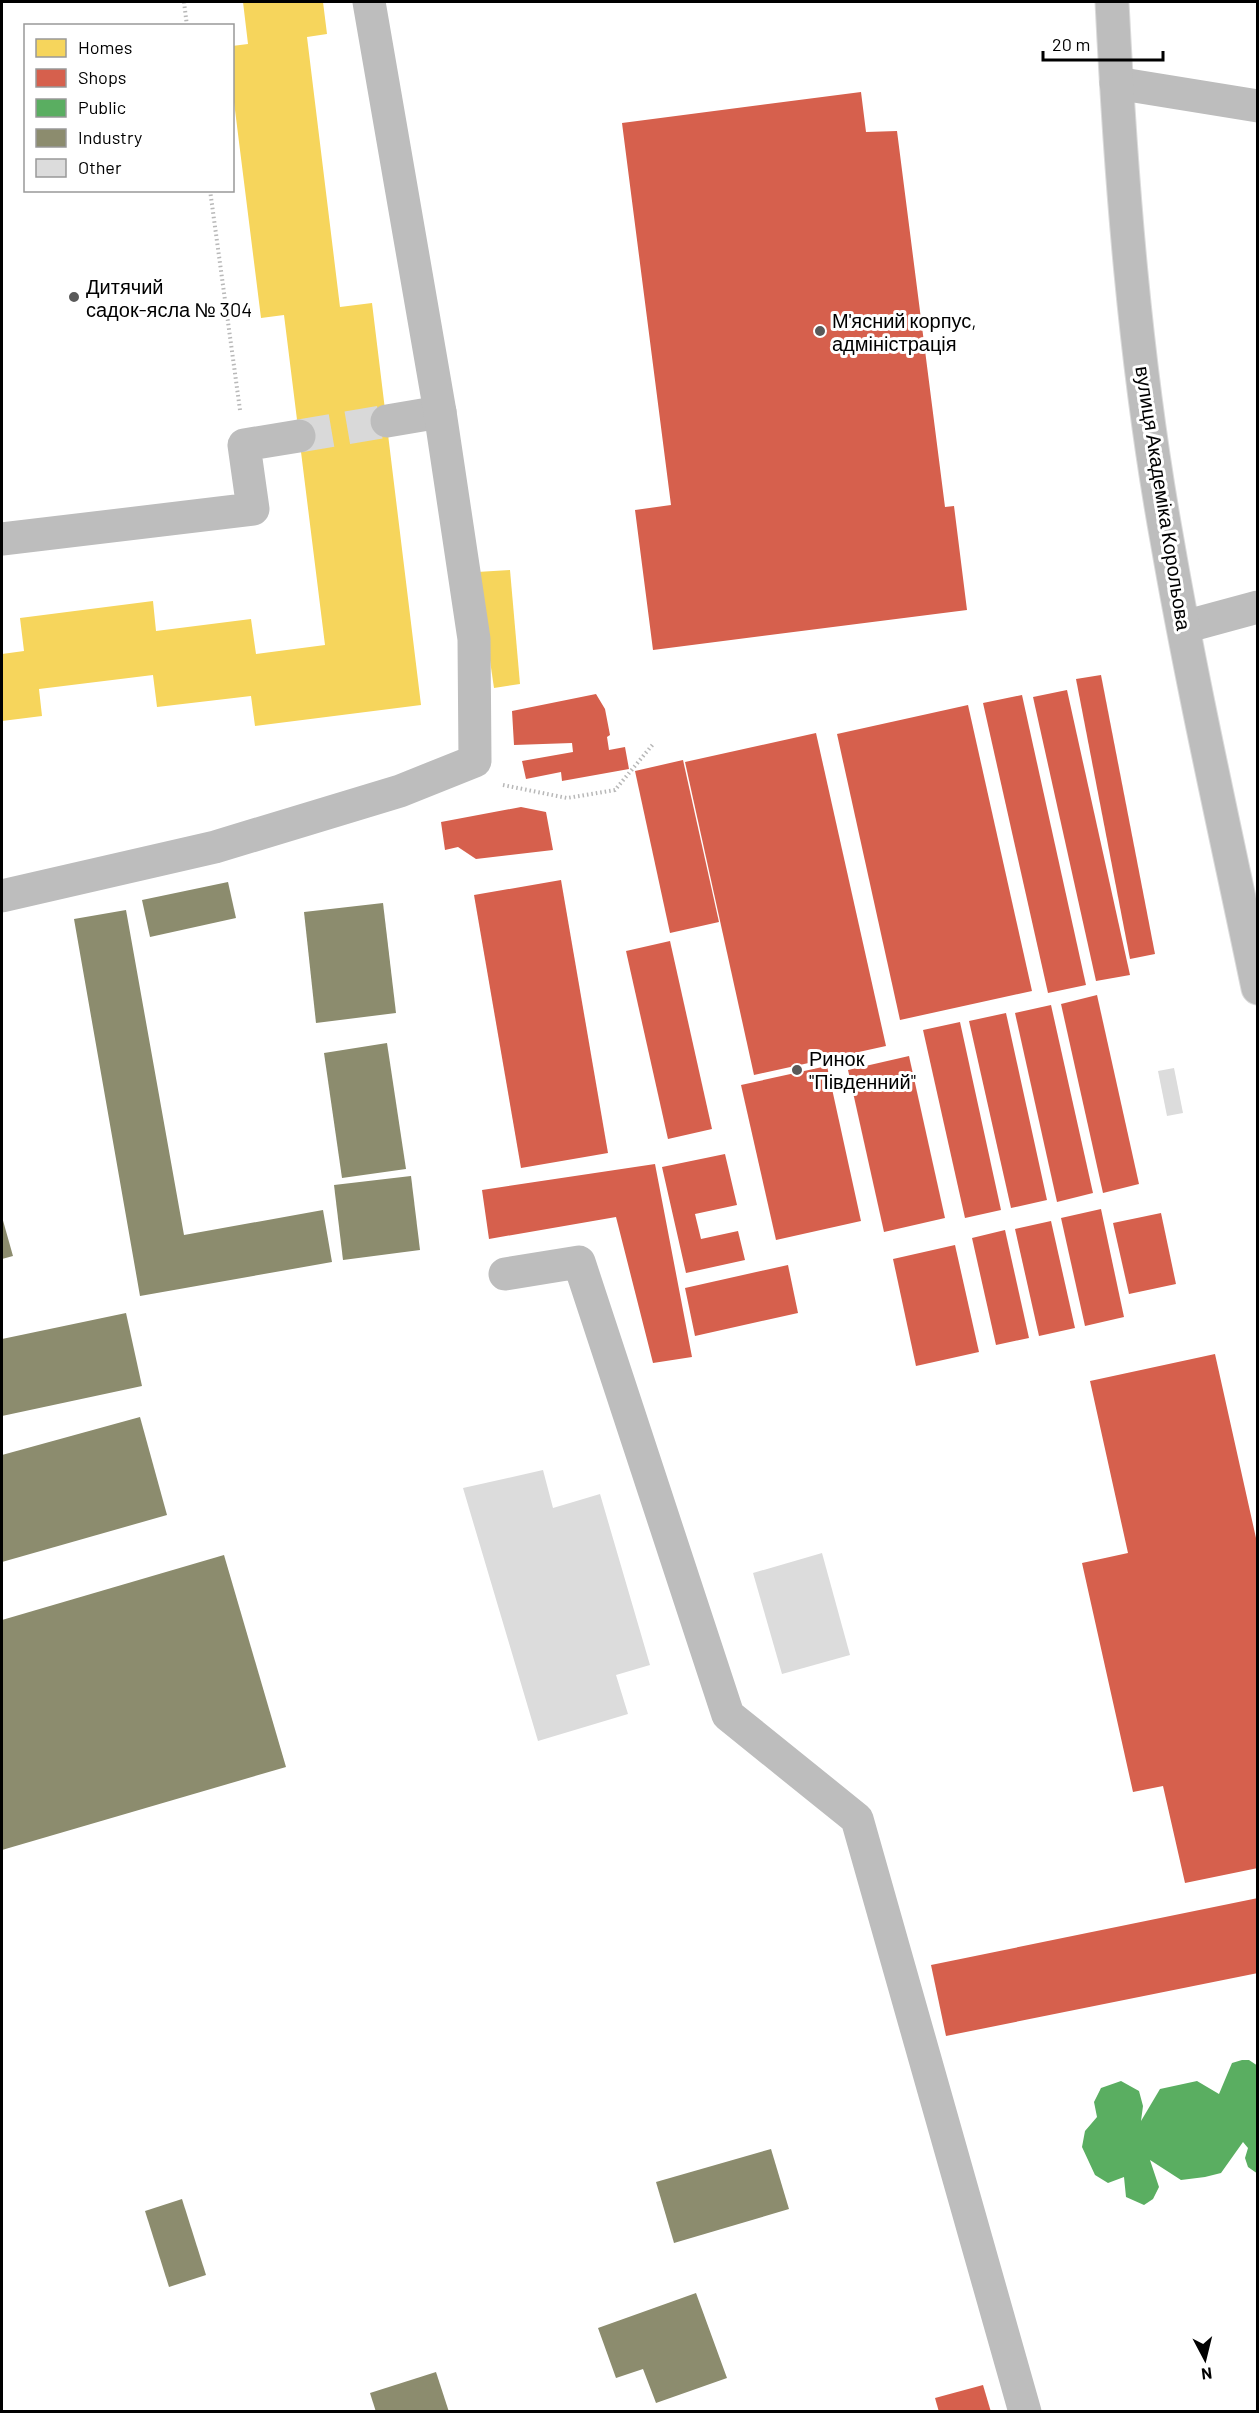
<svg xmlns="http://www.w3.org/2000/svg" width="1259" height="2413" font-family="Barlow,sans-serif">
	<rect width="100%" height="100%" fill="#fff"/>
	<g fill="#f6d55c">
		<path d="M243 2H323L327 34 307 37 340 307 372 303 421 705 255 726 251 696 157 707 153 675 39 689 42 716 2 721V654L24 651 20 618 153 601 156 631 251 619 256 654 325 645 284 315 261 318 232 86V46L248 44Z"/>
		<path d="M510 570 520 684 494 688 477 572Z"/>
	</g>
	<g fill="#d6604d">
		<path d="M861 92 866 132 897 131 945 507 954 506 967 610 653 650 635 510 671 505 622 123Z"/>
		<path d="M1101 675 1155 954 1130 959 1076 679Z"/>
		<path d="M1067 690 1130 975 1096 981 1033 697Z"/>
		<path d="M596 694 605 709 610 735 607 737 609 750 625 747 629 769 562 781 561 772 526 779 522 761 573 752 572 743 514 745 512 711Z"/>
		<path d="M1022 695 1086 985 1048 993 983 703Z"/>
		<path d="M968 705 1032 991 900 1020 837 734Z"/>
		<path d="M816 733 886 1046 754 1075 685 762Z"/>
		<path d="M683 760 719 922 670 933 635 771Z"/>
		<path d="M521 807 546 812 553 850 476 859 458 847 445 850 441 822Z"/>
		<path d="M561 880 608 1153 521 1168 474 895Z"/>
		<path d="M670 941 712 1129 668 1139 626 951Z"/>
		<path d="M1097 995 1139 1184 1103 1193 1061 1004Z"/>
		<path d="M1051 1005 1093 1193 1057 1202 1015 1013Z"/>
		<path d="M1006 1013 1047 1200 1011 1208 969 1021Z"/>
		<path d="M960 1022 1001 1210 965 1218 923 1030Z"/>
		<path d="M909 1056 945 1218 884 1232 848 1070Z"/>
		<path d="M827 1066 861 1221 776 1240 741 1085Z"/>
		<path d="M725 1154 737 1205 695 1214 701 1239 738 1231 745 1260 686 1273 662 1167Z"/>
		<path d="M655 1164 692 1357 653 1363 616 1217 489 1239 482 1190Z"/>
		<path d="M1101 1209 1124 1317 1085 1326 1061 1218Z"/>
		<path d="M1161 1213 1176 1284 1129 1294 1113 1223Z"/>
		<path d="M1051 1221 1075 1328 1039 1336 1015 1229Z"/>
		<path d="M1005 1230 1029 1338 996 1345 972 1238Z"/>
		<path d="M955 1245 979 1352 916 1366 893 1259Z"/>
		<path d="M788 1265 798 1313 695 1336 685 1288Z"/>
		<path d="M1215 1354 1258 1547V1868L1185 1883 1163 1786 1133 1792 1082 1563 1128 1553 1090 1381Z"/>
		<path d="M1258 1898V1973L946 2036 931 1965Z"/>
		<path d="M983 2385 991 2412H939L935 2398Z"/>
	</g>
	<path fill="#5aae61" d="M1242 2060H1249L1258 2066V2174L1248 2167 1245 2158 1248 2148 1243 2142 1221 2173 1205 2177 1181 2180 1150 2160 1159 2187 1153 2199 1144 2205 1126 2197 1124 2177 1108 2183 1095 2175 1082 2147 1085 2131 1097 2117 1094 2102 1101 2088 1121 2081 1139 2091 1143 2106 1141 2121 1160 2089 1197 2081 1219 2094 1232 2063Z"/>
	<g fill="#8c8c6e">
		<path d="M228 882 236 918 150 937 142 900Z"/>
		<path d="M383 903 396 1013 316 1023 304 912Z"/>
		<path d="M126 910 184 1235 323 1210 332 1262 140 1296 74 919Z"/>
		<path d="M387 1043 406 1169 342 1178 324 1053Z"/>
		<path d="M411 1176 420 1250 343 1260 334 1185Z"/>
		<path d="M2 1217 13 1256 2 1259Z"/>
		<path d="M126 1313 142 1386 2 1416V1339Z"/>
		<path d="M140 1417 167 1515 2 1562V1455Z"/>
		<path d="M224 1555 286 1767 2 1850V1620Z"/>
		<path d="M771 2149 789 2209 674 2243 656 2182Z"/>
		<path d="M182 2199 206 2275 169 2287 145 2211Z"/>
		<path d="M696 2293 727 2378 656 2403 643 2369 616 2378 598 2328Z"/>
		<path d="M436 2372 449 2412H376L370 2393Z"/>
	</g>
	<g fill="#dcdcdc">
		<path d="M1174 1068 1183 1113 1167 1116 1158 1071Z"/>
		<path d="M543 1470 553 1508 600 1494 650 1665 616 1675 628 1714 538 1741 463 1488Z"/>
		<path d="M822 1553 850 1655 782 1674 753 1573Z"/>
	</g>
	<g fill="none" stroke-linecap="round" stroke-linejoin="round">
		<path stroke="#d9d9d9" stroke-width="33" stroke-dasharray="33 16" stroke-linecap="butt" d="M299 436 387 421"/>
		<defs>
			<path id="major" d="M1112 2C1121 181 1135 363 1167 540 1193 690 1227 839 1258 988"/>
		</defs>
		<use href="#major" stroke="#dbdbdb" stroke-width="35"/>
		<g stroke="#b8b8b8" stroke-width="4" stroke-dasharray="1.5 3" stroke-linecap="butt">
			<path d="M184 2 187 26"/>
			<path d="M210 190 240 410"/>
			<path d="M503 785 567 798 615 790 654 743"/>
		</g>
		<g stroke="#bdbdbd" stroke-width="33">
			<path d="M1116 83 1258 106"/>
			<path d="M387 421 440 412"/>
			<path d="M2 539 253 509 244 445 299 436"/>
			<path d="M1184 627 1258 607"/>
			<path d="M2 896 215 847 400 791 475 761 474 639 440 412 369 2"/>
			<path d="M505 1274 579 1262 728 1715 857 1819 1025 2412"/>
		</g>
		<use href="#major" stroke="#bdbdbd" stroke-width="33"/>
	</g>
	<g fill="#595959" stroke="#fff" stroke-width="2">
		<circle cx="74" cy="297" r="6"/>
		<circle cx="820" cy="331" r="6"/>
		<circle cx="797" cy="1070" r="6"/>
	</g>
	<g text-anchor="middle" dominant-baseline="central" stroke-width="6" stroke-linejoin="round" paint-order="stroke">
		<g font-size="20" fill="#000" stroke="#fff" text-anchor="start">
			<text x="86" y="286">Дитячий<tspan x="86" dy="23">садок-ясла № 304</tspan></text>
			<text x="832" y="320">М'ясний корпус,<tspan x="832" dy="23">адміністрація</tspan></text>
			<text x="809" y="1058">Ринок<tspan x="809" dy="23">"Південний"</tspan></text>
		</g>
		<g font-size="20" fill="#000" stroke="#fff">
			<text transform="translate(1164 498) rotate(81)">вулиця Академіка Корольова</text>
		</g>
	</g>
	<rect width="1259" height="2413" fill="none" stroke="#000000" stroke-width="6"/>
	<rect x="24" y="24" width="210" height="168" fill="#ffffff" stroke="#999999" stroke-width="1.5"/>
	<rect x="36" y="39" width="30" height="18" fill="#f6d55c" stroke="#999999" stroke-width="1.5"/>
	<text x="78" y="54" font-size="18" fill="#000000">Homes</text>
	<rect x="36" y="69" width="30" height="18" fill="#d6604d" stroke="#999999" stroke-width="1.5"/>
	<text x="78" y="84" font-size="18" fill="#000000">Shops</text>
	<rect x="36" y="99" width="30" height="18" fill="#5aae61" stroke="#999999" stroke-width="1.5"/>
	<text x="78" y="114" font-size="18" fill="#000000">Public</text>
	<rect x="36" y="129" width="30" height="18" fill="#8c8c6e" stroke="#999999" stroke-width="1.5"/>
	<text x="78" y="144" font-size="18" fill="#000000">Industry</text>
	<rect x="36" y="159" width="30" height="18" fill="#dcdcdc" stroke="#999999" stroke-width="1.5"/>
	<text x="78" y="174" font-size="18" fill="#000000">Other</text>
	<g transform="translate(1205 2359) rotate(173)" stroke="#ffffff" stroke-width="4.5" paint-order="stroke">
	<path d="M0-4.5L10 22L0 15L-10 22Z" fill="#000000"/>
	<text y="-9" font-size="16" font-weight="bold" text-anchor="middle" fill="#000000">N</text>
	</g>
	<path d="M1043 51v9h120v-9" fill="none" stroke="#000000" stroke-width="3"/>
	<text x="1052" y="51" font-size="18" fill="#000000" stroke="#ffffff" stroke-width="4.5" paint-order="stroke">20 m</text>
</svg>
